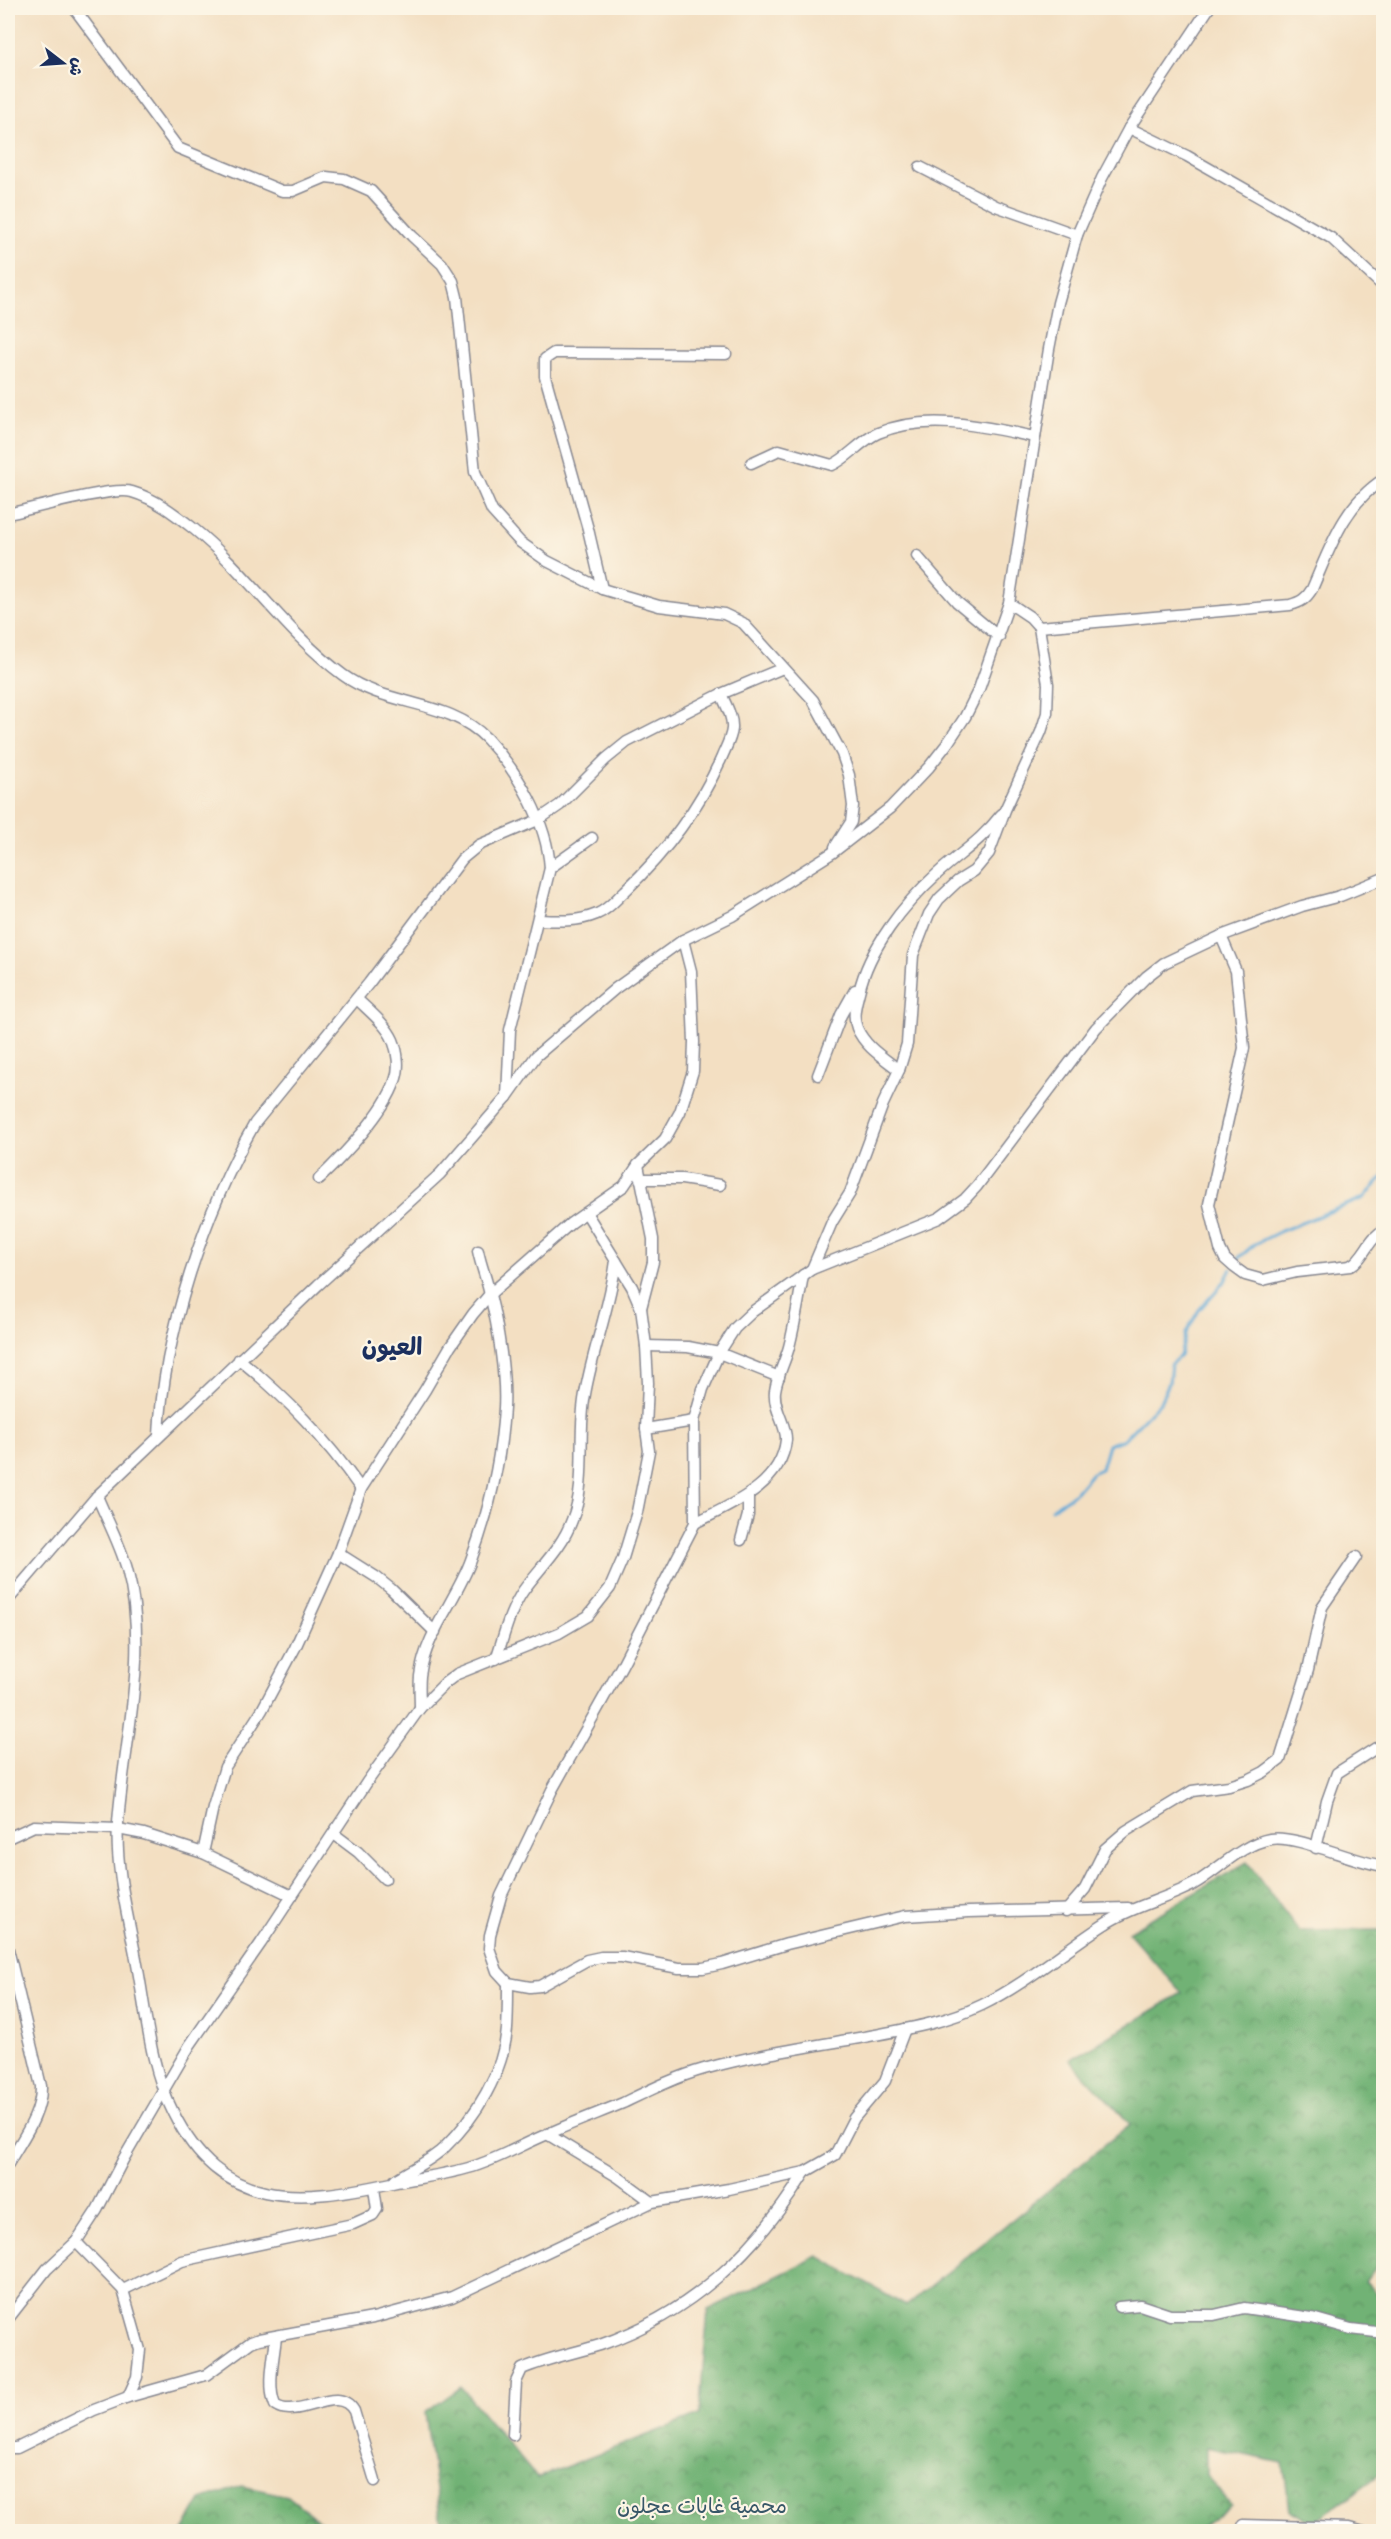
<svg xmlns="http://www.w3.org/2000/svg" width="1391" height="2539" font-family="'Balsamiq Sans','Playpen Sans Arabic',sans-serif">
	<defs>
		<pattern id="forest-crowns" width="20" height="18" patternUnits="userSpaceOnUse" patternTransform="scale(1.5)"><rect width="20" height="18" fill="#71b274"/><path d="M2 6a3 3 0 1 1 6 0M12 15a3 3 0 1 1 6 0" fill="none" stroke="#5c9162"/></pattern>
	</defs>
	<rect width="100%" height="100%" fill="#fcf5e5"/>
	<filter id="ink" filterUnits="userSpaceOnUse"><feTurbulence type="fractalNoise" baseFrequency=".0167" numOctaves="2"/><feDisplacementMap in="SourceGraphic" scale="12" xChannelSelector="R" yChannelSelector="G"/><feConvolveMatrix kernelMatrix="1 2 1 2 8 2 1 2 1" color-interpolation-filters="sRGB"/></filter>
	<filter id="wash" filterUnits="userSpaceOnUse"><feTurbulence type="fractalNoise" baseFrequency=".008" numOctaves="4" result="noise"/><feDisplacementMap in="SourceGraphic" scale="24" xChannelSelector="R" yChannelSelector="G"/><feGaussianBlur stdDeviation="1.35" result="paint"/><feColorMatrix in="noise" values="0 0 0 0 0 0 0 0 0 0 0 0 0 0 0 0 0 1.4 0 .05"/><feComposite in="paint" operator="in"/></filter>
	<g filter="url(#wash)">
		<rect width="100%" height="100%" fill="#f3dfc2"/>
		<g fill="url(#forest-crowns)" stroke="#467069" stroke-width="1.5">
			<path d="M1247 1862 1299 1931 1381 1930 1384 1945V2258L1365 2281 1383 2299V2472L1312 2523 1290 2510 1283 2463 1206 2447V2475L1231 2506 1196 2531H442L425 2413 461 2387 537 2478 699 2415 708 2310 818 2256 906 2306 1130 2124 1070 2060 1182 1993 1128 1932Z"/>
			<path d="M242 2486 288 2496 331 2531H183L201 2500Z"/>
		</g>
		<g fill="none" stroke-linecap="round" stroke-linejoin="round">
			<g stroke="#5fa9d7" stroke-width="3">
				<path d="M1233 1263 1255 1244 1281 1231 1364 1198 1384 1176"/>
				<path d="M1051 1509 1075 1493 1092 1473 1101 1469 1108 1445 1124 1439 1160 1402 1169 1383 1171 1364 1180 1356 1186 1333 1199 1310 1225 1281 1231 1269"/>
			</g>
		</g>
	</g>
	<g filter="url(#ink)">
		<g fill="none" stroke-linecap="round" stroke-linejoin="round">
			<defs>
				<g id="minor">
					<path d="M74 8 178 148 282 191H293L326 177 344 179 371 191 412 236 442 264 453 281 457 297 475 472 492 511 520 542 547 561 602 589 659 606 724 614 743 623 813 700 842 754 849 775 853 806 851 822 835 847"/>
					<path d="M1129 128 1187 156 1331 238 1384 287"/>
					<path d="M920 167 996 206 1077 235"/>
					<path d="M751 463 779 450 832 465C847 459 860 441 878 433 927 412 986 427 1035 437"/>
					<path d="M8 514C32 509 113 486 132 492 156 499 175 514 194 529 248 573 287 634 343 675 386 707 449 699 487 739 518 772 547 822 550 868L510 1030 507 1097"/>
					<path d="M917 556 957 602 999 637"/>
					<path d="M602 589 588 529 545 376V359L554 353H561L726 354"/>
					<path d="M1039 627 1290 605C1301 602 1306 599 1312 589 1330 548 1344 504 1384 479"/>
					<path d="M550 868 592 838"/>
					<path d="M539 920C558 921 578 922 597 914 609 909 616 899 625 891 665 853 698 810 721 759 725 749 731 739 732 729 733 717 726 705 721 694"/>
					<path d="M1221 936 1236 971 1244 1048 1209 1204 1220 1249 1225 1259 1234 1267 1245 1275 1263 1280 1297 1272 1350 1266C1365 1258 1368 1238 1384 1230"/>
					<path d="M899 1070C884 1058 865 1047 857 1028 852 1016 856 1004 859 992 869 948 904 904 937 874 961 852 980 842 1001 815"/>
					<path d="M818 1075 841 1015 855 990"/>
					<path d="M319 1179C343 1156 385 1112 395 1081 400 1069 398 1052 393 1040 386 1024 369 1011 357 999"/>
					<path d="M640 1179H682L720 1185"/>
					<path d="M587 1214 632 1287 641 1308"/>
					<path d="M812 1269 832 1222 850 1193 883 1104 899 1070 907 1044 913 955 929 914 939 899 958 881 974 871 989 853 1005 810 1041 732 1047 713 1048 684 1039 627 1030 617 1009 603"/>
					<path d="M646 1346 688 1347 719 1353 779 1377"/>
					<path d="M239 1359C288 1399 325 1438 361 1489"/>
					<path d="M694 1421 703 1389 719 1353 735 1328 752 1312 812 1269 939 1218 965 1199 977 1186 1096 1028 1146 977 1164 963 1221 936 1302 906 1340 896 1384 878"/>
					<path d="M646 1429 694 1421 695 1523 622 1665 552 1790 501 1896 490 1935 489 1948 497 1971 508 1983 530 1987 540 1986 587 1960 601 1957H622L679 1968H703L722 1964 787 1944 905 1916 969 1912 1128 1908"/>
					<path d="M159 1436C163 1335 205 1210 255 1123L369 983 462 859 479 845 538 820 560 805 606 759 627 742 721 694 783 668"/>
					<path d="M97 1496C107 1520 120 1544 127 1569 150 1653 124 1739 118 1823 115 1869 128 1915 136 1959 146 2010 149 2065 173 2112 222 2211 297 2203 392 2183 420 2177 450 2175 478 2165 503 2156 526 2143 550 2133 574 2122 599 2113 623 2103 650 2090 676 2077 704 2069 754 2055 807 2047 859 2038 900 2030 943 2024 982 2005 1026 1984 1064 1950 1105 1924 1132 1906 1165 1900 1194 1884 1218 1870 1242 1844 1270 1839 1295 1834 1353 1862 1384 1866"/>
					<path d="M695 1523C730 1505 781 1486 786 1440 787 1425 773 1410 775 1391 777 1376 785 1362 789 1347 795 1324 799 1299 803 1275"/>
					<path d="M741 1540 748 1515V1495"/>
					<path d="M338 1553 376 1577 391 1589 435 1632"/>
					<path d="M8 1600 97 1496 318 1285 440 1174 507 1097 536 1056 616 988 683 940 732 916 832 853 890 808 929 767 947 744 965 717 979 689 1009 603 1049 349 1058 303 1077 235 1102 178 1129 128 1209 8"/>
					<path d="M496 1659C504 1636 509 1612 523 1591 540 1567 562 1548 572 1520 588 1481 577 1435 585 1394 593 1349 610 1306 616 1261"/>
					<path d="M420 1708C420 1698 419 1687 420 1676 425 1634 457 1599 471 1560 489 1512 501 1458 504 1408 506 1376 498 1326 490 1295 487 1280 481 1266 478 1251"/>
					<path d="M334 1834 358 1852 385 1879"/>
					<path d="M8 1838 34 1826 118 1829 144 1834 203 1853 292 1896"/>
					<path d="M1316 1848 1327 1801 1337 1773 1376 1748"/>
					<path d="M203 1853 213 1807 225 1767 262 1710 295 1648 338 1553 361 1489 425 1390 450 1347 473 1314 490 1294 571 1223 624 1186 638 1165 665 1139 680 1112 693 1071 694 1042 691 971 683 940"/>
					<path d="M1066 1911 1085 1889 1105 1849 1126 1831 1192 1791 1229 1786 1248 1780 1264 1772 1280 1760 1308 1670 1322 1607 1356 1557"/>
					<path d="M8 1949 41 2086C42 2115 21 2140 8 2164"/>
					<path d="M547 2134 618 2177 652 2202"/>
					<path d="M395 2180C411 2169 431 2161 445 2147 476 2117 503 2073 507 2029 508 2014 508 1998 508 1983"/>
					<path d="M76 2242 123 2290 140 2350 137 2377 128 2397"/>
					<path d="M123 2290 182 2261 353 2224 373 2215 377 2209 374 2188"/>
					<path d="M1119 2307 1140 2305 1170 2315H1214L1244 2308 1312 2318 1351 2329 1384 2333"/>
					<path d="M8 2319 47 2269 76 2242 97 2210 124 2158 190 2045 261 1943 367 1782 420 1708 445 1683 457 1674 559 1633 588 1616 610 1588 623 1558 637 1512 649 1451 646 1429 648 1383 646 1346 641 1308 653 1262V1239L638 1165"/>
					<path d="M276 2337C274 2357 267 2386 275 2405 298 2421 338 2382 354 2411L375 2481"/>
					<path d="M513 2435 516 2382 522 2369C547 2358 575 2353 600 2345 691 2313 755 2253 805 2172"/>
					<path d="M8 2448H17L94 2410 128 2397 206 2375 251 2342 259 2339 373 2318 452 2297 652 2202 729 2189 805 2172 835 2155 854 2118 885 2081 905 2029"/>
					<path d="M1243 2525 1349 2528 1364 2532"/>
				</g>
			</defs>
			<use href="#minor" stroke="#878790" stroke-width="13"/>
			<use href="#minor" stroke="#fff" stroke-width="10"/>
		</g>
	</g>
	<g text-anchor="middle" dominant-baseline="central" stroke-width="4.5" stroke-linejoin="round" paint-order="stroke">
		<g font-size="21" fill="#375768" stroke="#fcf5e5">
			<text x="702" y="2506">محمية غابات عجلون</text>
		</g>
		<g font-size="24" font-weight="bold" fill="#1b2f5e" stroke="#fcf5e5">
			<text x="392" y="1347">العيون</text>
		</g>
	</g>
	<rect width="1391" height="2539" fill="none" stroke="#fcf5e5" stroke-width="30"/>
	<g transform="translate(63 63) rotate(107)" stroke="#fcf5e5" stroke-width="4.5" paint-order="stroke">
	<path d="M0-4.5L10 22L0 15L-10 22Z" fill="#1b2f5e"/>
	<text y="-9" font-size="16" font-weight="bold" text-anchor="middle" fill="#1b2f5e">ش</text>
	</g>
</svg>
